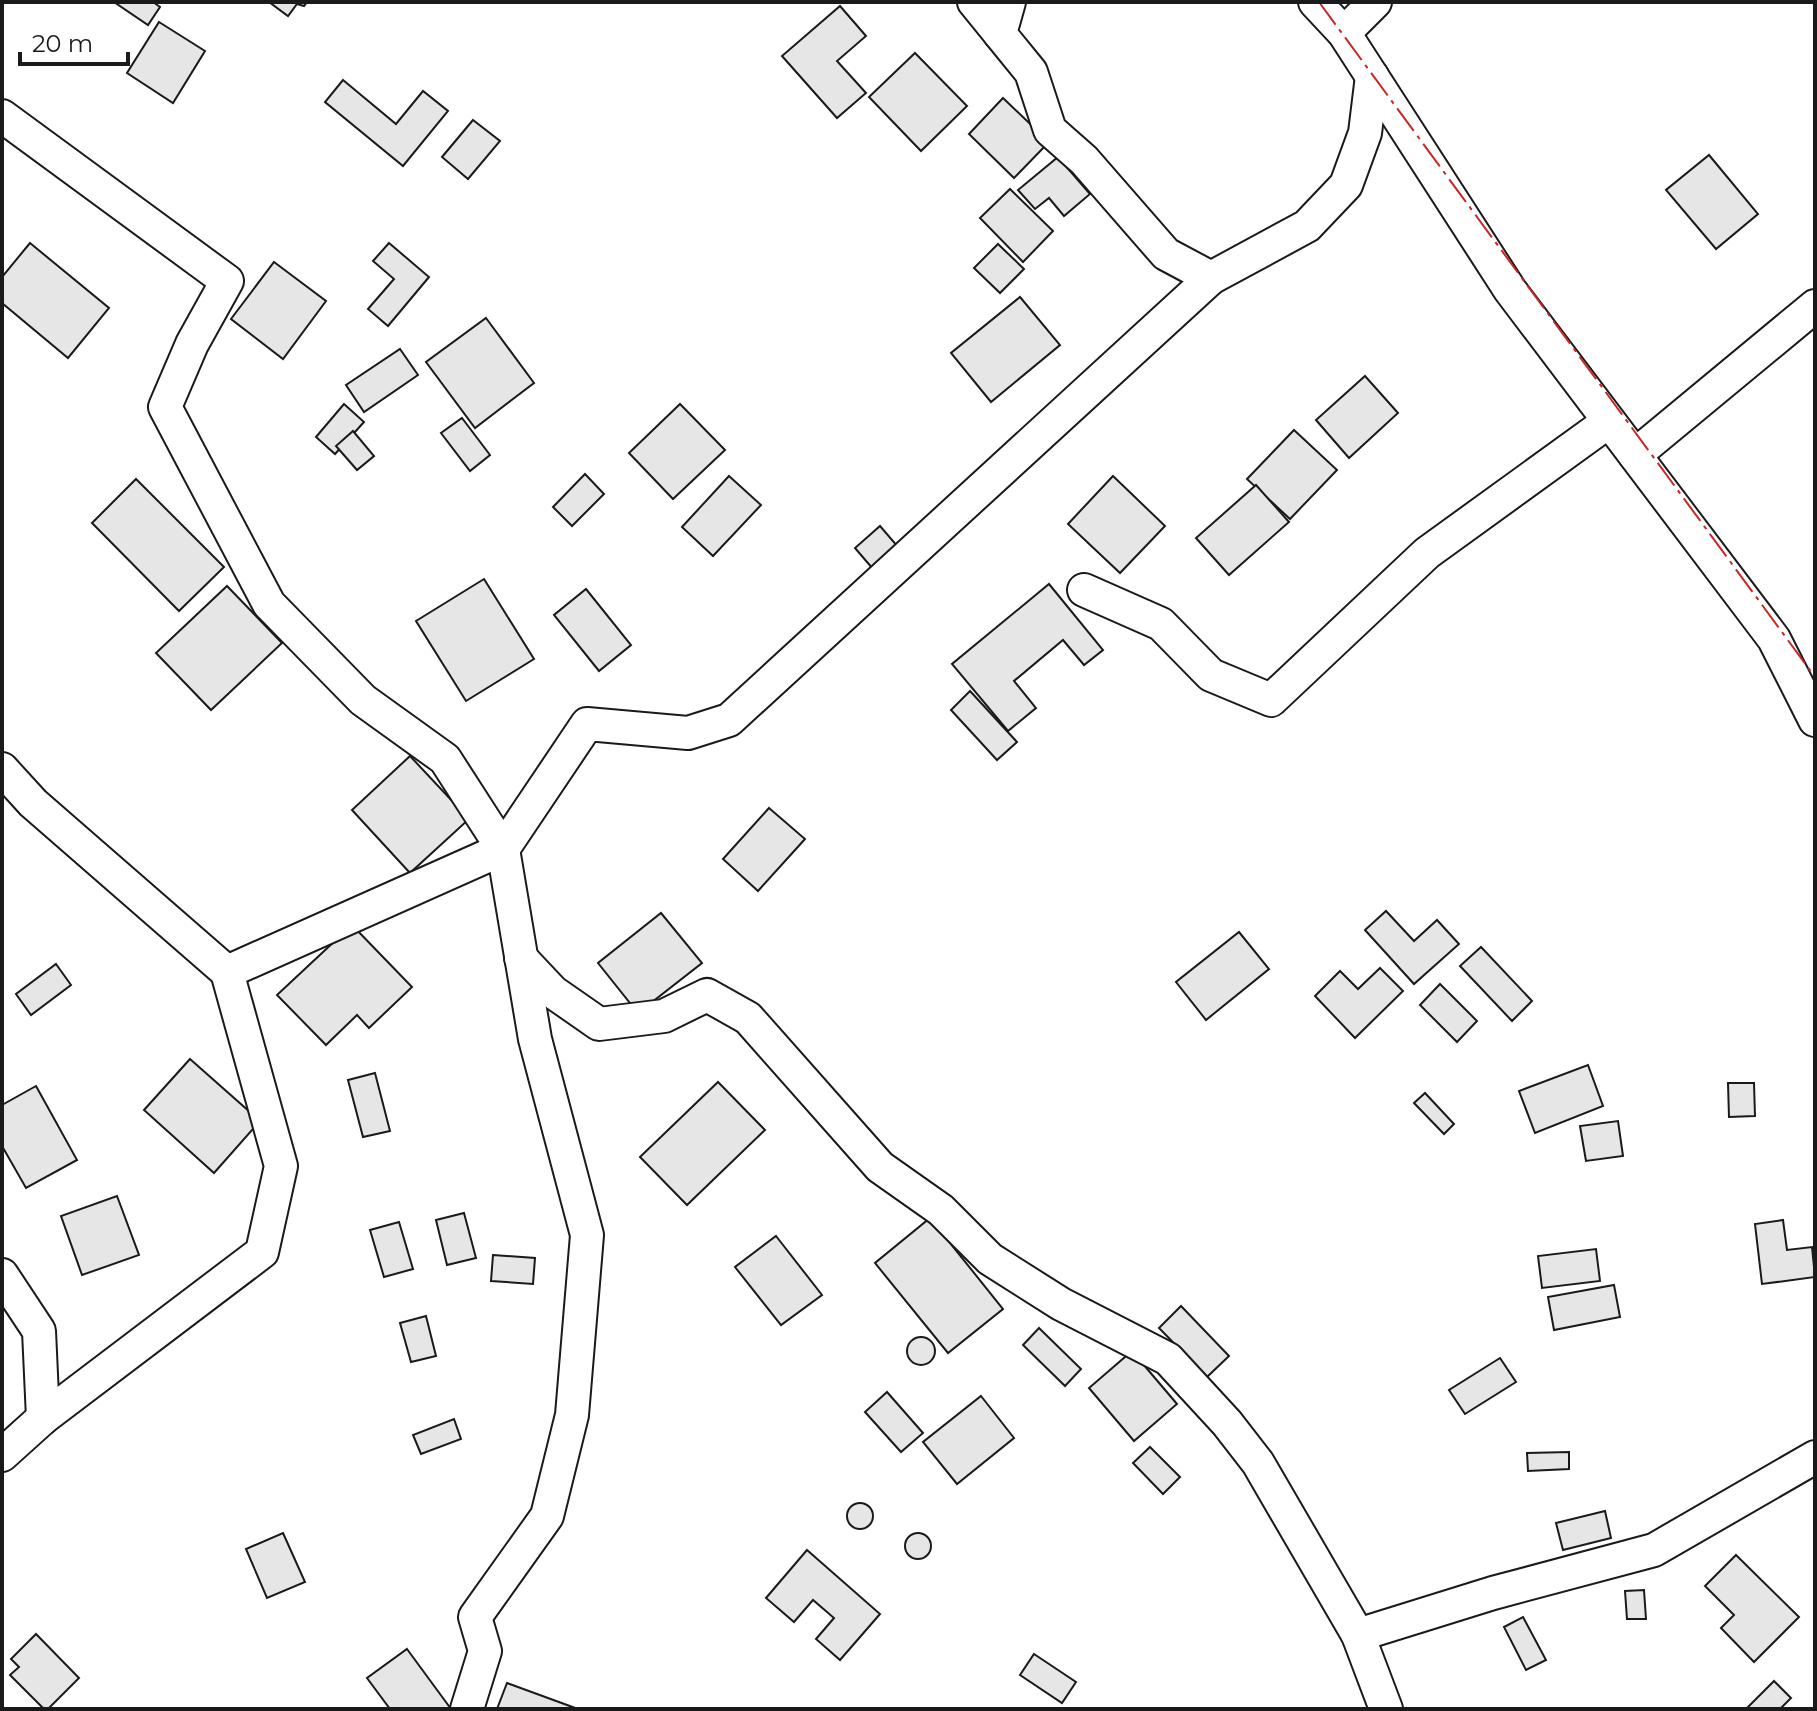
<svg xmlns="http://www.w3.org/2000/svg" width="1817" height="1711" font-family="Montserrat,sans-serif">
	<rect width="100%" height="100%" fill="#fff"/>
	<g fill="#e6e6e6" stroke="#1a1a1a" stroke-width="2">
		<path d="M114 2H153L160 7 148 25Z"/>
		<path d="M269 2H307L304 6 297 4 288 16Z"/>
		<path d="M840 6 866 36 837 61 866 93 837 118 782 56Z"/>
		<path d="M159 22 205 51 173 103 127 73Z"/>
		<path d="M915 53 967 106 921 151 869 97Z"/>
		<path d="M343 80 396 124 423 91 448 111 403 166 325 102Z"/>
		<path d="M1003 98 1049 142 1014 178 969 134Z"/>
		<path d="M473 120 500 141 468 179 442 157Z"/>
		<path d="M1709 155 1758 214 1716 249 1666 190Z"/>
		<path d="M1058 157 1090 194 1064 216 1049 198 1035 209 1018 190Z"/>
		<path d="M1010 189 1053 231 1023 262 980 218Z"/>
		<path d="M30 243 109 308 68 358 2 303V277Z"/>
		<path d="M389 243 429 277 388 326 368 309 394 279 373 261Z"/>
		<path d="M998 244 1024 269 1000 293 974 268Z"/>
		<path d="M274 262 326 301 283 359 231 319Z"/>
		<path d="M1020 297 1060 345 991 402 951 353Z"/>
		<path d="M486 318 534 383 475 428 426 362Z"/>
		<path d="M400 349 418 375 364 412 346 385Z"/>
		<path d="M1365 376 1398 413 1349 458 1316 420Z"/>
		<path d="M344 404 364 422 335 454 316 437Z"/>
		<path d="M680 404 725 450 673 499 629 453Z"/>
		<path d="M462 418 490 455 470 471 441 433Z"/>
		<path d="M1294 430 1337 470 1290 519 1247 479Z"/>
		<path d="M353 431 374 456 357 470 336 446Z"/>
		<path d="M585 474 604 494 572 526 553 507Z"/>
		<path d="M729 476 761 505 713 556 682 527Z"/>
		<path d="M1113 476 1165 526 1120 573 1068 524Z"/>
		<path d="M136 479 224 567 179 611 92 523Z"/>
		<path d="M1256 485 1289 522 1229 575 1196 538Z"/>
		<path d="M880 526 905 555 879 576 855 548Z"/>
		<path d="M484 579 534 659 466 701 416 621Z"/>
		<path d="M1049 584 1103 650 1084 665 1063 640 1014 681 1036 708 1008 731 952 664Z"/>
		<path d="M227 586 282 643 211 710 156 653Z"/>
		<path d="M586 589 631 645 599 671 554 615Z"/>
		<path d="M970 691 1017 742 997 760 951 710Z"/>
		<path d="M410 756 469 819 410 873 352 810Z"/>
		<path d="M769 808 805 839 758 891 723 859Z"/>
		<path d="M1386 911 1414 941 1437 920 1459 944 1414 984 1365 930Z"/>
		<path d="M661 913 702 963 638 1013 598 963Z"/>
		<path d="M352 925 412 987 369 1028 357 1015 326 1045 277 995Z"/>
		<path d="M1239 932 1269 969 1206 1020 1176 982Z"/>
		<path d="M1481 947 1532 1001 1512 1021 1460 966Z"/>
		<path d="M56 964 71 985 31 1015 16 994Z"/>
		<path d="M1380 968 1403 991 1355 1038 1315 996 1340 971 1358 989Z"/>
		<path d="M1440 984 1477 1021 1457 1042 1420 1005Z"/>
		<path d="M190 1059 260 1121 214 1173 144 1110Z"/>
		<path d="M1588 1065 1603 1106 1535 1133 1519 1091Z"/>
		<path d="M375 1073 390 1131 363 1137 348 1080Z"/>
		<path d="M718 1082 765 1130 687 1205 640 1157Z"/>
		<path d="M1728 1083H1754L1755 1116 1729 1117Z"/>
		<path d="M36 1086 77 1160 26 1188 2 1146V1105Z"/>
		<path d="M1425 1093 1454 1124 1444 1134 1414 1103Z"/>
		<path d="M1618 1121 1623 1156 1586 1161 1580 1126Z"/>
		<path d="M117 1196 139 1255 82 1275 61 1216Z"/>
		<path d="M464 1213 476 1258 447 1265 436 1220Z"/>
		<path d="M930 1218 1003 1309 948 1353 875 1263Z"/>
		<path d="M1783 1220 1787 1250 1812 1247 1815 1277 1762 1284 1755 1224Z"/>
		<path d="M399 1222 413 1269 384 1277 370 1230Z"/>
		<path d="M776 1236 822 1295 781 1325 735 1267Z"/>
		<path d="M1596 1249 1600 1281 1542 1288 1538 1256Z"/>
		<path d="M493 1255 535 1258 533 1284 491 1281Z"/>
		<path d="M1614 1285 1620 1317 1554 1330 1548 1297Z"/>
		<path d="M1181 1306 1229 1356 1207 1377 1159 1328Z"/>
		<path d="M426 1316 436 1356 411 1362 400 1323Z"/>
		<path d="M1039 1328 1081 1369 1065 1386 1023 1345Z"/>
		<circle cx="921" cy="1351" r="14"/>
		<path d="M1132 1351 1177 1404 1134 1441 1089 1388Z"/>
		<path d="M1500 1358 1516 1382 1465 1414 1449 1390Z"/>
		<path d="M887 1392 923 1433 901 1452 865 1412Z"/>
		<path d="M981 1396 1014 1438 957 1484 923 1442Z"/>
		<path d="M454 1419 461 1439 421 1454 413 1435Z"/>
		<path d="M1150 1447 1180 1477 1163 1494 1133 1463Z"/>
		<path d="M1569 1452V1469L1528 1471 1527 1453Z"/>
		<circle cx="860" cy="1516" r="13"/>
		<path d="M1605 1511 1611 1538 1563 1550 1556 1523Z"/>
		<circle cx="918" cy="1546" r="13"/>
		<path d="M283 1533 305 1582 267 1598 246 1549Z"/>
		<path d="M807 1550 880 1614 840 1660 816 1639 834 1618 813 1600 794 1622 766 1598Z"/>
		<path d="M1736 1555 1799 1617 1754 1662 1721 1628 1734 1615 1705 1586Z"/>
		<path d="M1644 1590 1646 1619H1627L1625 1591Z"/>
		<path d="M1523 1617 1546 1660 1526 1670 1504 1627Z"/>
		<path d="M36 1634 79 1678 48 1709H44L10 1675 19 1667 11 1659Z"/>
		<path d="M407 1649 451 1709H390L367 1678Z"/>
		<path d="M1034 1654 1076 1682 1062 1703 1020 1675Z"/>
		<path d="M1774 1681 1791 1698 1780 1709H1746Z"/>
		<path d="M507 1683 578 1709H497Z"/>
	</g>
	<g fill="none" stroke-linecap="round" stroke-linejoin="round">
		<defs>
			<g id="street">
				<path d="M974 2 1000 34"/>
				<path d="M1009 2 1000 34 1031 72 1050 130 1084 160 1166 254 1211 278 1307 226 1346 185 1365 133 1372 76"/>
				<path d="M1315 2 1344 33 1510 290 1774 639 1815 720"/>
				<path d="M1344 33 1375 2"/>
				<path d="M2 116 227 281 192 344 165 407 269 604 363 700 445 759 503 849 535 1039 587 1235 572 1415 547 1516 475 1617 485 1651 467 1709"/>
				<path d="M1635 455 1815 306"/>
				<path d="M1084 590 1161 624 1211 675 1271 700 1427 553 1608 422"/>
				<path d="M2 769 33 803 227 972 281 1166 262 1252 43 1418 2 1455"/>
				<path d="M521 958 553 992 599 1024 664 1016 707 995 748 1018 880 1167 941 1210 990 1259 1061 1304 1168 1359 1227 1423 1258 1463 1358 1635 1386 1709"/>
				<path d="M227 972 503 849 587 724 688 733 729 720 1211 278"/>
				<path d="M2 1275 39 1331 43 1418"/>
				<path d="M1358 1635 1493 1593 1654 1550 1815 1457"/>
			</g>
		</defs>
		<use href="#street" stroke="#1a1a1a" stroke-width="36"/>
		<use href="#street" stroke="#fff" stroke-width="32"/>
		<path stroke="#c62828" stroke-width="2" stroke-dasharray="28 6 4 6" stroke-linecap="butt" d="M1319 2 1815 677"/>
	</g>
	<rect width="1817" height="1711" fill="none" stroke="#1a1a1a" stroke-width="8"/>
	<path d="M20 52v12h108v-12" fill="none" stroke="#1a1a1a" stroke-width="4"/>
	<text x="32" y="52" font-size="24" fill="#1a1a1a" stroke="#ffffff" stroke-width="6" paint-order="stroke">20 m</text>
</svg>
